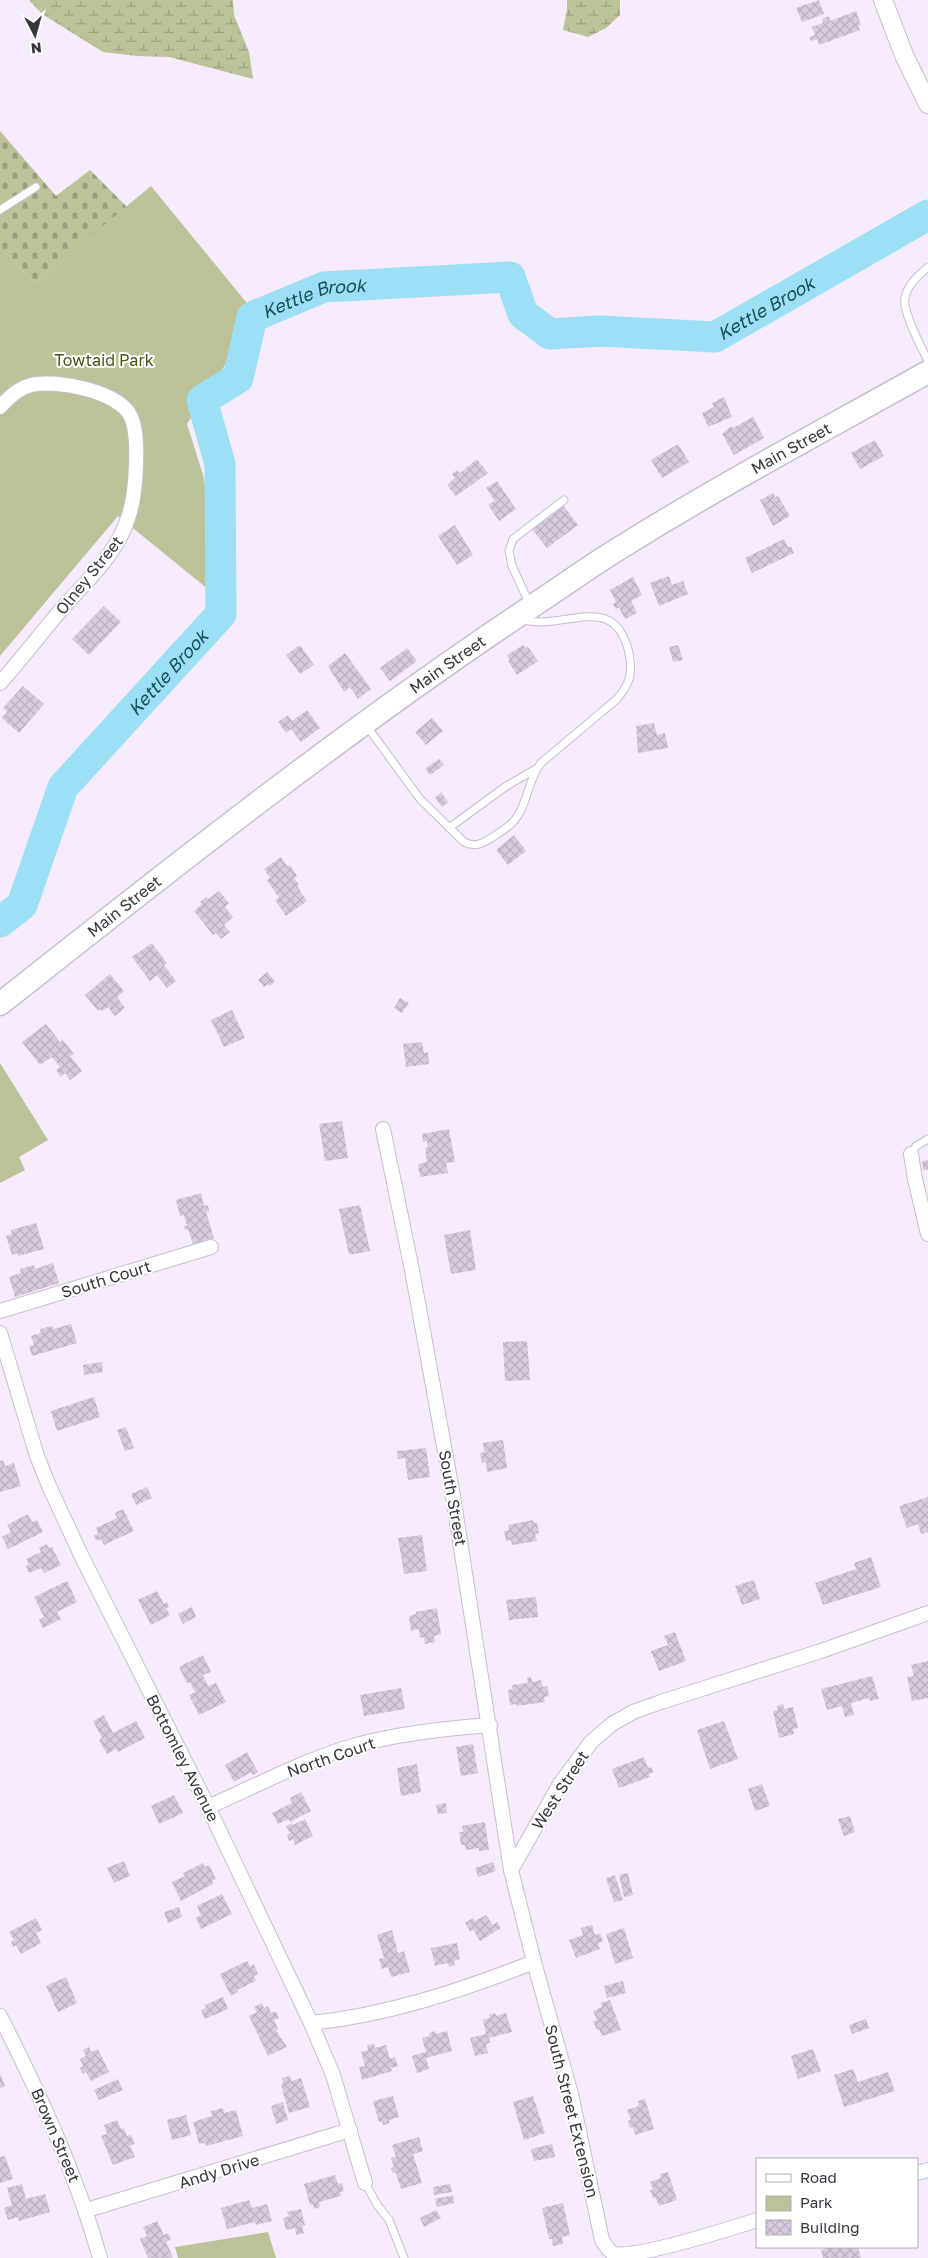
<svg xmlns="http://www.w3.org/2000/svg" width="928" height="2258" font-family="'Golos Text',sans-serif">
	<defs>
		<pattern id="wetland-marsh" width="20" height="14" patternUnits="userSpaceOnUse" patternTransform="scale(1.25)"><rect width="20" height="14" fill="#bdc299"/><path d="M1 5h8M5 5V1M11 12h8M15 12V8" fill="none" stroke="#9b9e7e"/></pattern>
		<pattern id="cemetery-stones" width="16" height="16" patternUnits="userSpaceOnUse" patternTransform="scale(1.25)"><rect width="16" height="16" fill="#bdc299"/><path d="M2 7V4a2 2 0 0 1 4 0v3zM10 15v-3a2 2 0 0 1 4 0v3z" fill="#9b9e7e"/></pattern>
		<pattern id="building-cross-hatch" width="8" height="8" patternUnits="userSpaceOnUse" patternTransform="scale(1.25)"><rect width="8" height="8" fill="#d8cbe0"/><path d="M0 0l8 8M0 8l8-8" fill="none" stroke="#baafc1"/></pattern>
	</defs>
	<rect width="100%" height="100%" fill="#f6ecfd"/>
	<g fill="url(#wetland-marsh)">
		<path d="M29 0H233L234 15 249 52 253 79 169 57 137 56 103 52 42 14Z"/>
		<path d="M567 0H620V15L606 28 588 37 563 30 567 9Z"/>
	</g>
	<path fill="url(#cemetery-stones)" d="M0 131 56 196 90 170 127 207 34 283 6 253 0 257Z"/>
	<g fill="#bdc299">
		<path d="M151 186 246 302 227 362 187 424 203 475 215 542 214 594 118 516 0 656V257L6 253 34 283Z"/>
		<path d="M0 1063 48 1140 19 1157 25 1170 0 1183Z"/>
		<path d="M268 2232 276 2258H178L175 2247Z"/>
	</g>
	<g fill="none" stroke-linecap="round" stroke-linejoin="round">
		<path stroke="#9ddff4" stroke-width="31" id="s1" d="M0 922 22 905 63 787 221 614 220 464 202 400 238 378 252 317 324 287 510 277 523 314 550 334 600 331 715 337 928 215"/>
	</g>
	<g fill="url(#building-cross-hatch)">
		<path d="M819 0 824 14 802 22 796 8Z"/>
		<path d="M856 11 861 25 858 26 860 30 819 45 817 39 811 41 809 37 815 35 812 27 823 23 822 19 829 16 830 21Z"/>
		<path d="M724 397 732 417 708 427 702 413 714 407 712 403Z"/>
		<path d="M753 417 764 438 734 455 722 434 731 426 733 428Z"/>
		<path d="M875 440 884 456 860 469 851 453Z"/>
		<path d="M678 444 689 462 662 478 651 460Z"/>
		<path d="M477 459 488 473 456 496 447 485 455 478 452 474 457 470 460 473Z"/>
		<path d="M497 481 516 509 499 521 488 505 495 501 486 488Z"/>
		<path d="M773 493 775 497 778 496 790 516 773 526 760 500Z"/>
		<path d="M564 506 578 525 547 548 532 529Z"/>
		<path d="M455 525 473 555 457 565 438 536Z"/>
		<path d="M784 539 788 547 791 546 794 553 752 573 745 558Z"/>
		<path d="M669 576 672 585 683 581 688 594 659 606 650 583Z"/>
		<path d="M633 577 642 595 631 601 637 613 625 619 619 607 616 609 613 604 616 602 610 590Z"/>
		<path d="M104 606 121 622 89 655 72 639Z"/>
		<path d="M300 645 314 665 300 674 286 655Z"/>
		<path d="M523 645 526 648 528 647 538 661 517 675 508 661 510 660 507 655Z"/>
		<path d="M678 645 683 660 673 662 669 647Z"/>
		<path d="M407 648 417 661 390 681 380 668Z"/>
		<path d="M345 653 371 689 358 699 350 687 344 692 328 666Z"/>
		<path d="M23 686 44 704 19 733 2 718 7 712 3 708Z"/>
		<path d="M307 710 320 728 301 742 291 729 286 733 278 722 288 715 292 721Z"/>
		<path d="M432 718 443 731 426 745 415 732Z"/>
		<path d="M654 723 657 735 665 733 668 748 638 753 636 726Z"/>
		<path d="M439 759 444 765 430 775 425 769Z"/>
		<path d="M441 792 448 802 442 807 435 798Z"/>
		<path d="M514 835 526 851 508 865 496 850Z"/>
		<path d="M281 857 287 866 290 865 297 876 294 878 299 885 297 886 307 901 286 916 275 900 279 898 267 880 270 878 264 869Z"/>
		<path d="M219 891 229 903 225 907 233 917 224 925 230 932 221 939 216 933 213 935 194 911 202 904 200 902 206 897 208 899Z"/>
		<path d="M152 943 167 963 164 965 176 981 167 988 157 975 150 981 132 957Z"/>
		<path d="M267 972 275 981 270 986 268 984 264 987 258 980Z"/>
		<path d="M110 974 124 991 117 997 125 1008 115 1016 108 1007 102 1011 100 1009 98 1011 85 995Z"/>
		<path d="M400 998 409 1003 402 1013 394 1008Z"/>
		<path d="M232 1010 245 1038 224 1047 211 1020Z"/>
		<path d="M46 1024 60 1042 63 1040 74 1054 70 1056 82 1071 70 1080 65 1073 61 1077 56 1070 60 1067 52 1057 40 1065 22 1042Z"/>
		<path d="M422 1042 424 1053 428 1052 429 1064 406 1067 403 1044Z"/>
		<path d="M342 1121 348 1158 325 1161 319 1124Z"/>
		<path d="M449 1129 455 1162 446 1163 448 1173 420 1177 418 1164 427 1162 425 1148 428 1147 427 1141 423 1142 422 1134Z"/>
		<path d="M928 1160V1170H923L922 1161Z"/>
		<path d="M201 1193 204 1206 208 1205 209 1211 206 1212 214 1238 193 1244 188 1229 185 1230 184 1226H187L184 1215 180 1216 176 1200Z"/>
		<path d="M360 1205 370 1251 349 1255 339 1209Z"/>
		<path d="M36 1223 44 1249 18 1256V1253L12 1255 6 1236 12 1234 11 1230Z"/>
		<path d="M470 1230 476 1270 451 1274 444 1235Z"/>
		<path d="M53 1263 59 1283 15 1297 9 1277 21 1273 20 1269 34 1265 35 1269Z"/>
		<path d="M71 1324 77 1343 32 1356 29 1346 34 1345 31 1336 41 1333 40 1329 52 1326 53 1329Z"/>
		<path d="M527 1341 530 1380 505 1381 503 1342Z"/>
		<path d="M102 1362 103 1372 84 1375 83 1365Z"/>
		<path d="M94 1397 100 1417 57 1431 51 1411Z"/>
		<path d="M126 1427 134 1448 125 1451 117 1430Z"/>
		<path d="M503 1440 507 1468 487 1472 486 1462 482 1463 480 1453 484 1452 483 1443Z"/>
		<path d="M426 1448 430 1477 408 1480 405 1458 398 1459 397 1451Z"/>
		<path d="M3 1460 5 1466 14 1463 21 1486 0 1492V1461Z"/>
		<path d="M147 1487 152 1498 136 1505 131 1494Z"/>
		<path d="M928 1497V1532L921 1534 918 1524 907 1528 899 1506Z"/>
		<path d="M123 1509 134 1531 104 1545 101 1539 96 1541 94 1536 98 1534 96 1528 117 1518 115 1513Z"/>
		<path d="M28 1514 32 1522 37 1520 43 1532 8 1549 2 1537 11 1532 7 1525Z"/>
		<path d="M533 1520 534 1523H537L539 1533 535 1534 537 1541 512 1545 511 1540 506 1541 504 1531 509 1530 508 1525Z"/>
		<path d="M422 1535 427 1571 404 1574 398 1538Z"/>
		<path d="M47 1544 49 1548 52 1547 61 1565 44 1573 41 1568 29 1573 26 1566 29 1564 26 1559 41 1552 39 1548Z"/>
		<path d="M871 1557 881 1587 823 1605 815 1583 856 1569 854 1563Z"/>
		<path d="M754 1580 760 1599 742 1605 735 1586Z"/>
		<path d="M67 1581 77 1602 57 1612 61 1619 43 1628 39 1620 44 1617 34 1597Z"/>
		<path d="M157 1591 164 1604 167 1602 169 1607 166 1608 170 1615 151 1625 138 1600Z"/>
		<path d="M536 1597 538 1617 509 1620 506 1600Z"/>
		<path d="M192 1607 196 1617 183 1624 178 1614Z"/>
		<path d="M437 1608 441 1634 434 1636 435 1642 425 1644 424 1637 420 1638 419 1629 411 1631 409 1616 416 1614V1612Z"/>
		<path d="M675 1632 686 1661 659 1671 651 1651 668 1645 664 1636Z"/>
		<path d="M203 1655 211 1672 203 1675 208 1686 216 1683 226 1702 199 1715 189 1695 195 1692 190 1682 187 1683 179 1667Z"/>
		<path d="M928 1661V1698L912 1701 907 1677 914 1676 911 1665Z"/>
		<path d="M872 1676 879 1699 870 1701 869 1698 851 1703 854 1715 845 1717 842 1706 827 1710 821 1689Z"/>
		<path d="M531 1677 532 1682 541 1680 543 1687 547 1686 549 1696 544 1697 545 1702 517 1706 516 1704 510 1705 508 1690 513 1689 512 1685 528 1683 527 1678Z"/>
		<path d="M401 1688 405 1709 364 1716 360 1695Z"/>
		<path d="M783 1704 784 1709 793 1707 798 1728 793 1729 794 1734 779 1738 773 1711 778 1710 777 1706Z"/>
		<path d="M104 1715 113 1733 136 1721 145 1738 118 1752 116 1749 107 1754 99 1740 102 1738 93 1721Z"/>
		<path d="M724 1721 738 1759 710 1769 697 1730Z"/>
		<path d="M473 1744 478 1773 461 1776 456 1747Z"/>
		<path d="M247 1752 258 1772 253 1775 251 1772 234 1782 225 1765Z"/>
		<path d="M644 1757 648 1768 651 1767 654 1772 649 1774 650 1777 619 1788 612 1769Z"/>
		<path d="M417 1764 421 1792 401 1796 397 1768Z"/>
		<path d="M762 1784 770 1806 755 1811 748 1789Z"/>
		<path d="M301 1792 311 1811 290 1822 289 1819 278 1824 272 1813 292 1803 290 1798Z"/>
		<path d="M174 1795 183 1813 159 1824 151 1806Z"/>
		<path d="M446 1803 447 1813 438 1814 436 1805Z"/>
		<path d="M850 1816 855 1832 844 1836 838 1819Z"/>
		<path d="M305 1819 313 1836 295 1845 293 1839 289 1841 287 1835 290 1833 286 1826 292 1823 293 1825Z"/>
		<path d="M485 1822 489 1850 479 1851V1848L466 1850 465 1845H461L459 1832H463L462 1826Z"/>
		<path d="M124 1861 130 1876 114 1883 107 1868Z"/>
		<path d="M493 1862 496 1871 478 1877 475 1868Z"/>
		<path d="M203 1863 205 1867 209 1865 216 1879 212 1881 213 1884 181 1901 172 1882 185 1876 183 1873Z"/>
		<path d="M628 1873 633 1895 624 1897 619 1875Z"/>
		<path d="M615 1875 623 1900 614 1902 606 1878Z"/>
		<path d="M222 1894 232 1914 201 1929 196 1918 201 1915 197 1906Z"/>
		<path d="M179 1907 182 1917 168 1923 164 1912Z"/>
		<path d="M486 1915 493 1925 497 1922 501 1928 480 1941 473 1930 470 1931 465 1923 473 1918 475 1921Z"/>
		<path d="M36 1918 42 1930 36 1933 41 1943 21 1954 16 1945 13 1947 11 1942 14 1940 9 1932Z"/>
		<path d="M592 1925 595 1935 600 1933 603 1941 598 1943 600 1949 576 1958 569 1940 583 1935 581 1928Z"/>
		<path d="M624 1928 633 1958 615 1964 606 1934Z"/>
		<path d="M392 1930 398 1953 404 1951 410 1972 391 1977 388 1967 382 1969 379 1959 384 1958 377 1935Z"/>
		<path d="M457 1943 460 1959 454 1961 455 1965 449 1967 448 1963 435 1966 431 1948Z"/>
		<path d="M247 1961 250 1966 254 1964 258 1974 254 1976 256 1981 237 1990 238 1992 231 1996 220 1974Z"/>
		<path d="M66 1977 77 2003 58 2012 46 1986Z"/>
		<path d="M623 1981 626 1993 607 1998 604 1986Z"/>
		<path d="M223 1997 228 2009 205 2019 201 2010 206 2008 205 2005Z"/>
		<path d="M610 2000 621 2030 602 2036 599 2029 597 2030 593 2021 597 2020 593 2011 602 2007 601 2003Z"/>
		<path d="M262 2003 264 2008 268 2006 271 2013 276 2011 279 2018 274 2020 278 2029 276 2030 287 2047 268 2056 249 2016 257 2012 254 2007Z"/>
		<path d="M495 2013 496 2016 506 2013 512 2032 489 2038 490 2043 486 2044 488 2053 475 2056 470 2038 486 2034 483 2020 490 2018 489 2015Z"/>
		<path d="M866 2019 869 2028 852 2034 849 2025Z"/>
		<path d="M435 2031 436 2034 447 2031 452 2051 426 2058 429 2069 417 2073 412 2056 426 2052 422 2038 430 2036 429 2033Z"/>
		<path d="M374 2044 375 2048 386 2045 390 2059 395 2057 398 2066 391 2068 392 2071 362 2080 359 2067 365 2066 361 2052 368 2050 367 2045Z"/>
		<path d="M89 2047 91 2052 98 2049 109 2072 91 2081 86 2072 83 2074 80 2068 83 2066 80 2059 86 2056 83 2050Z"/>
		<path d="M813 2049 821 2071 798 2079 791 2056Z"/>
		<path d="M853 2069 858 2082 888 2072 895 2091 844 2107 834 2075Z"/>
		<path d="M0 2073 5 2086 0 2088Z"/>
		<path d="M290 2076 291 2081 301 2078 310 2107 289 2113 281 2085 283 2084 282 2078Z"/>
		<path d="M118 2079 123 2090 99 2100 94 2090Z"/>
		<path d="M393 2096 399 2117 389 2120 390 2123 383 2125 382 2121 379 2122 373 2101Z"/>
		<path d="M533 2096 545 2133 524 2140 513 2102Z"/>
		<path d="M645 2099 654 2129 635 2135 633 2127 630 2128 628 2121 631 2120 627 2110 639 2106 638 2101Z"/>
		<path d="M283 2102 288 2120 276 2124 271 2106Z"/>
		<path d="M223 2108 224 2113 236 2110 243 2136 206 2146 205 2143 199 2144 193 2122 212 2116 211 2111Z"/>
		<path d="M186 2115 191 2135 172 2140 167 2120Z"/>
		<path d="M117 2120 121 2129 124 2128 127 2136 131 2135 135 2144 130 2146 135 2157 113 2165 101 2136 107 2134 104 2125Z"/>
		<path d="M419 2137 423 2151 413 2154 422 2183 401 2189 396 2173H393L391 2168 394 2167 391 2158 396 2157 392 2145Z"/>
		<path d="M552 2144 555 2157 534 2161 531 2149Z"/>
		<path d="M5 2156 13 2179 0 2183V2157Z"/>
		<path d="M668 2172 677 2200 659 2206 655 2197 653 2198 650 2190 653 2189 650 2182 661 2178 660 2174Z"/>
		<path d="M335 2175 338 2184 342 2183 344 2191 340 2192 341 2196 319 2202 320 2207 314 2209 313 2204 310 2205 304 2184Z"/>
		<path d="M22 2184 26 2199 45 2194 50 2212 19 2221 18 2217 8 2220 4 2208 12 2205 7 2188Z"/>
		<path d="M450 2184 452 2192 434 2195 433 2187Z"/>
		<path d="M453 2195 454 2203 437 2207 435 2199Z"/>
		<path d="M249 2200 252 2208 267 2204 272 2221 256 2225 255 2222 227 2229 221 2208Z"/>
		<path d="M563 2203 570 2235 562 2237 563 2244 553 2246 552 2239H549L542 2208Z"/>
		<path d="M301 2209 305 2225 302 2226 304 2233 296 2235 295 2228 286 2230 283 2218 289 2216 287 2212Z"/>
		<path d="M436 2210 441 2218 424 2227 420 2218Z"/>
		<path d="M157 2221 164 2235 168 2233 171 2239 166 2242 173 2257 171 2258H148L140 2239 147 2236 143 2227Z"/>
		<path d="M829 2247H858L861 2258H823L821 2250Z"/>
	</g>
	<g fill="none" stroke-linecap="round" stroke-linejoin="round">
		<defs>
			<g id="service">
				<path d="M0 210 36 187"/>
				<path d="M928 267C919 275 907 285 905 298 902 312 922 348 928 361"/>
				<path d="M530 605 512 566 509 551 513 539 564 500"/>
				<path d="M366 725 420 799 464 842C475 848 483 843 493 837 499 833 507 828 512 823 528 807 527 780 541 763L617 699C630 684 633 673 629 653 614 588 563 633 520 619"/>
				<path d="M449 828 505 787 534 770"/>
				<path d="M911 1154 916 1146 928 1139"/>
				<path d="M365 2183 378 2206 389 2220 404 2258"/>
			</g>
			<g id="minor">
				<path d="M0 407C8 398 18 388 31 385 55 379 120 391 131 417 140 437 136 494 129 515 118 554 86 581 61 610 40 634 21 660 0 683"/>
				<path d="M383 1129 412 1270 453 1496 511 1870"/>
				<path d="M911 1154 915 1179 928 1234"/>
				<path d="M0 1311 211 1247"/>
				<path d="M0 1333 37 1456 49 1486 81 1555 209 1809 311 2023 333 2075 365 2183"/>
				<path d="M208 1807C253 1787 299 1763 346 1748 393 1734 441 1729 490 1725"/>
				<path d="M534 1962 571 2094 602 2240C606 2246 608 2251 614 2254 638 2258 729 2229 757 2220"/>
				<path d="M0 2016C40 2095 76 2173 100 2258"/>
				<path d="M311 2023C389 2015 462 1990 534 1962L511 1870 560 1784 591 1742 612 1724 633 1712 661 1702 821 1651 928 1613"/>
				<path d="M917 2173 928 2170"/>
				<path d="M87 2210 350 2130"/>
			</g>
			<path id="tertiary" d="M883 0 904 55 928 104"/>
			<g id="trunk">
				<path id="s2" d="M0 1004C174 866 349 728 534 605 566 584 596 562 628 543 726 482 828 428 928 372"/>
			</g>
		</defs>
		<use href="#service" stroke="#c9bdd1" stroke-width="9"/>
		<use href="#minor" stroke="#c9bdd1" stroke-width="16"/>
		<use href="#tertiary" stroke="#c9bdd1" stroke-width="20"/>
		<use href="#trunk" stroke="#c9bdd1" stroke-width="25"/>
		<use href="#service" stroke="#fff" stroke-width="7"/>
		<use href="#minor" stroke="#fff" stroke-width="14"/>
		<use href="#tertiary" stroke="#fff" stroke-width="18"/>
		<use href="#trunk" stroke="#fff" stroke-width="22"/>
	</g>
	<g text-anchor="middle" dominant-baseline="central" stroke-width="4" stroke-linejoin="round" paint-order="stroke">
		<g font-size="16" fill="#4f5316" stroke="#fff">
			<text x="104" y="360">Towtaid Park</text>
		</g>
		<g font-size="16" fill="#39343d" stroke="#fff">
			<text stroke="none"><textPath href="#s2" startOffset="968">Main Street</textPath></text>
			<text transform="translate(89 575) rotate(-51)">Olney Street</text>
			<text stroke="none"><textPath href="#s2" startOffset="562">Main Street</textPath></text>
			<text stroke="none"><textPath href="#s2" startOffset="158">Main Street</textPath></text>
			<text transform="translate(106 1279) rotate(-17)">South Court</text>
			<text transform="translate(453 1498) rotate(80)">South Street</text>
			<text transform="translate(331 1757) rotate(-19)">North Court</text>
			<text transform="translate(183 1758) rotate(63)">Bottomley Avenue</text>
			<text transform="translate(560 1790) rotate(-57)">West Street</text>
			<text transform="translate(572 2111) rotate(76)">South Street Extension</text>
			<text transform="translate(56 2135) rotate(67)">Brown Street</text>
			<text transform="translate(219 2171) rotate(-17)">Andy Drive</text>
		</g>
		<g font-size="18" font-style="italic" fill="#164e5d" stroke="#fff">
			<text stroke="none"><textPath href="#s1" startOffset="774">Kettle Brook</textPath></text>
			<text stroke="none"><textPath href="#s1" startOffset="1269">Kettle Brook</textPath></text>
			<text stroke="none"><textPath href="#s1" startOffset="308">Kettle Brook</textPath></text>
		</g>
	</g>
	<rect x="756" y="2158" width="162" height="90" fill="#ffffff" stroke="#b0aeb1"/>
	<rect x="766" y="2174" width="25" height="8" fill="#ffffff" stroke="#b0aeb1"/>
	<text x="800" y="2183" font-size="15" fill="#39343d">Road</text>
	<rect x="766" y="2196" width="25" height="15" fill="#bdc299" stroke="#b0aeb1"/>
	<text x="800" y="2208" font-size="15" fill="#39343d">Park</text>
	<rect x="766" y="2220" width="25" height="15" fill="url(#building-cross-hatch)" stroke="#b0aeb1"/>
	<text x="800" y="2233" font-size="15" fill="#39343d">Building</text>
	<g transform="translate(35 35) rotate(174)" stroke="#ffffff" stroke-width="4" paint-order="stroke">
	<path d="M0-4L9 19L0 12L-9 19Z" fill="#39343d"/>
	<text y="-8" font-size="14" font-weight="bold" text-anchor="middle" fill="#39343d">N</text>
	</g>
</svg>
